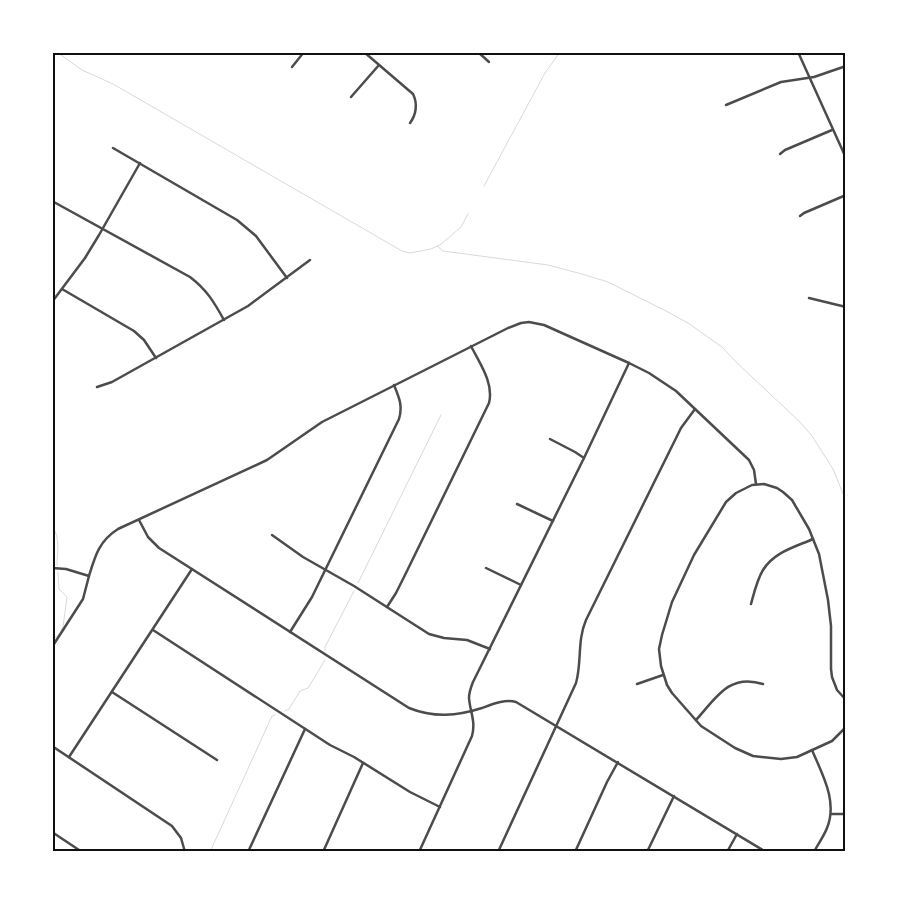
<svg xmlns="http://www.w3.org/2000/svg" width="898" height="904" font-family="Inter,sans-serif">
	<rect width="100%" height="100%" fill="#fff"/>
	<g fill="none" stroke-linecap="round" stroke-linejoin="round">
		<g stroke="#d9d9d9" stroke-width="1">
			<path d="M57 52 82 70 113 84 402 251 410 253 431 249 440 245 461 227 468 214"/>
			<path d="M484 186 545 73 560 52"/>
			<path d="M437 246 443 251 548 265 582 274 608 282 668 312 688 323 722 347 736 362 801 423 812 436 833 469 846 501"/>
			<path d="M52 527C61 536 57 553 57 565"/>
			<path d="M58 572 59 589 67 597 63 627 61 630"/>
			<path d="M358 583 441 415"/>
			<path d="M52 640 60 634"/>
			<path d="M325 650V647L354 591"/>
			<path d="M285 711 289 709 300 691 308 688 325 660"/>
			<path d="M210 852 272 716 275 715"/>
		</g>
		<g stroke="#4c4c4c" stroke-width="2.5">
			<path d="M364 52 413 94C418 104 416 115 410 123"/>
			<path d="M478 52 489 62"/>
			<path d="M798 52 846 158"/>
			<path d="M292 67 304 52"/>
			<path d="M351 97 379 65"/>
			<path d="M726 105 781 82 814 77 846 66"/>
			<path d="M113 148 237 220 256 236 287 278"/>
			<path d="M780 154 785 150 832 130"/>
			<path d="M52 201 190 277C207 290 214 302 224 320"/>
			<path d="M800 216 804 213 846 195"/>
			<path d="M62 289 134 331 144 340 156 358"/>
			<path d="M809 298 846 307"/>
			<path d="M52 302 85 258 99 235 140 163"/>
			<path d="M97 387 112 382 248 306 310 260"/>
			<path d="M550 439 575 452 584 458"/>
			<path d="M517 504 553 521"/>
			<path d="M139 520 148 537 159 548 409 708C434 718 457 716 482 708 493 704 505 699 516 702L766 852"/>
			<path d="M272 535 303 557 354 586 429 634 444 638 467 640 490 649"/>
			<path d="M52 568 66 569 89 576C95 556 99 541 118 529L267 460 322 422 508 328 521 323 529 322 544 325 629 363 649 373 676 391 749 460 754 470 756 484"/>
			<path d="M486 568 521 585"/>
			<path d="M751 604C754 593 757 580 763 570 774 552 795 547 813 539"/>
			<path d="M387 607 396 593 406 573 489 403C494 383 480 364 471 346"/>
			<path d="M153 630 330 745 354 757 410 792 440 807"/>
			<path d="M290 632 312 597 399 419C403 406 399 397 394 385"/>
			<path d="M52 647 83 599 89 576"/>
			<path d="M637 684 663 675"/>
			<path d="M112 692 217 760"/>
			<path d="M846 700 837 690 832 677 831 669V626L828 600 819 554 809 529 792 500 783 492 777 488 764 484 752 485 736 493 726 502 694 555 672 602 662 635 659 649 661 666 667 685 672 693 701 726 735 748 753 756 781 759 797 757 832 741 846 727"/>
			<path d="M696 720C716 698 729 673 763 684"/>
			<path d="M52 746 172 826 181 838 185 852"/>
			<path d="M812 750C822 774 838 801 827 828 824 836 818 844 814 852"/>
			<path d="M69 757 192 569"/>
			<path d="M831 814H846"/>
			<path d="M52 832 82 852"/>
			<path d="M248 852 305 729"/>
			<path d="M323 852 363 763"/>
			<path d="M419 852 472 736C476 721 470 712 469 698 469 692 471 687 473 682L584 458 629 363"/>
			<path d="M498 852 576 683C582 662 577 641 586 620L681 428 695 409"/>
			<path d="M575 852 607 782 618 762"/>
			<path d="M647 852 674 796"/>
			<path d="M727 852 737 834"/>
		</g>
	</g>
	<rect width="898" height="904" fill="none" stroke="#ffffff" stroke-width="108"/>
	<rect x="54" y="54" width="790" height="796" fill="none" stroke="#111" stroke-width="2"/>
</svg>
